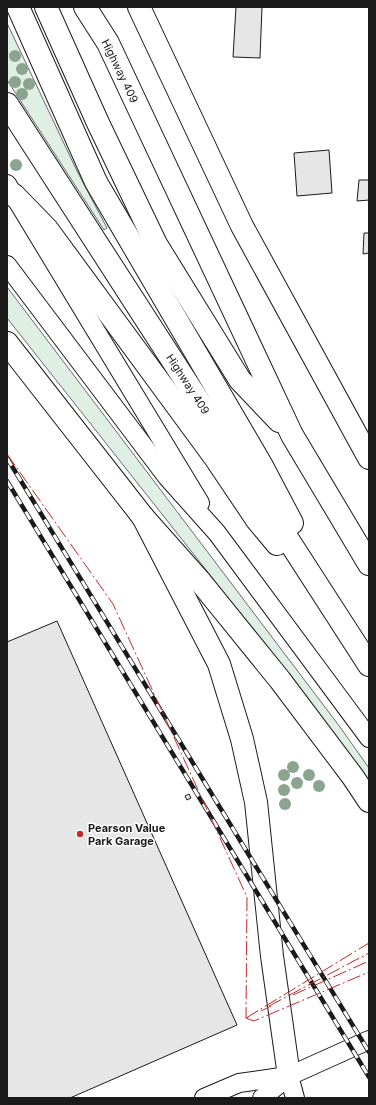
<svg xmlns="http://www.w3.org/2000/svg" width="376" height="1105" font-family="Inter,sans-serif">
	<rect width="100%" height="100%" fill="#fff"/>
	<g fill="#e0efe3" stroke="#6a6a6a">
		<path d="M7 23 77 171 107 228 104 230 7 80Z"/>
		<path d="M7 287 340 727 369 768V783L297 685 7 318Z"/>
	</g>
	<g fill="#e6e6e6" stroke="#1a1a1a">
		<path d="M236 7H262L260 58 233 57Z"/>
		<path d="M329 150 332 193 297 196 294 153Z"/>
		<path d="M359 180H369V200L357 201Z"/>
		<path d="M364 233H369V253L363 254Z"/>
		<path d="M57 621 237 1025 70 1098H7V642Z"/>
		<path d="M189 794 191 798 187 800 185 796Z"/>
	</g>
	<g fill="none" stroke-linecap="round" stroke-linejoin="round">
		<defs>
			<g id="minor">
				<path d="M7 184 200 503"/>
				<path d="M7 265 167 477 217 533 369 738"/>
				<path d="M289 1076 295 1098"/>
				<path d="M204 1098 239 1083 288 1076"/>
				<path d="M262 1098 289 1076 369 1040"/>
			</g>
			<g id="highway">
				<path d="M18 7 96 182 262 466 292 523"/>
				<path d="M46 7 98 123 156 244 240 380 279 421"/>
				<path d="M85 7 108 43 292 435 369 564"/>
				<path d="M139 7 242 226 369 458"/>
				<path d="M7 104 369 665"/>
				<path d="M14 195 47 229 216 459 257 520 277 544"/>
				<path d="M7 343 143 517 199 580 280 680 353 777 369 801"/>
				<path d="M143 517 219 664 242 739 256 802 272 956 289 1076"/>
			</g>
		</defs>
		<use href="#minor" stroke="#1a1a1a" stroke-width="20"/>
		<use href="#highway" stroke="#1a1a1a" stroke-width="24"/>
		<use href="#minor" stroke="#fff" stroke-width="18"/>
		<use href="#highway" stroke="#fff" stroke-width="22"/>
		<defs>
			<g id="rail">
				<path d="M7 458 369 1052"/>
				<path d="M7 481 369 1077"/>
			</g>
		</defs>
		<use href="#rail" stroke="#1a1a1a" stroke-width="4.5"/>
		<use href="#rail" stroke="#fff" stroke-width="3" stroke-dasharray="9" stroke-linecap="butt"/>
		<g stroke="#c62828" stroke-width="1" stroke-dasharray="14 3 2 3" stroke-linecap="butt">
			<path d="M7 454 113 604 247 897 246 1018"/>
			<path d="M293 995 369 961"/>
			<path d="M269 1006 369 953"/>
			<path d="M261 1011 271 1006"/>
			<path d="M246 1018 369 943"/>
			<path d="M246 1018 254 1021 369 972"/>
		</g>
	</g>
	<g fill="#8aa48f">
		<circle cx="15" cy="56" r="6"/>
		<circle cx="22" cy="69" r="6"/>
		<circle cx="15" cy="82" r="6"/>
		<circle cx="29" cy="84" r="6"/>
		<circle cx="22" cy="94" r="6"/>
		<circle cx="16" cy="165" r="6"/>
		<circle cx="293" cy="767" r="6"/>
		<circle cx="284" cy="775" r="6"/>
		<circle cx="309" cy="775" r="6"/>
		<circle cx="297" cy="783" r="6"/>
		<circle cx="319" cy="786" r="6"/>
		<circle cx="284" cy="790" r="6"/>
		<circle cx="285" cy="804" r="6"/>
	</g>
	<circle fill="#c62828" stroke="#fff" stroke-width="1.5" cx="80" cy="834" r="4"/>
	<g text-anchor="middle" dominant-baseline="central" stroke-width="3" stroke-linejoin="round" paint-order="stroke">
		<g font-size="11" fill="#1a1a1a" stroke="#fff">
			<text transform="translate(120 71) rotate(64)">Highway 409</text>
			<text transform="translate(188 384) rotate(57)">Highway 409</text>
		</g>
		<g font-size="11" font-weight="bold" fill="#1a1a1a" stroke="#fff" text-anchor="start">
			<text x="88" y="828">Pearson Value<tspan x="88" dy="13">Park Garage</tspan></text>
		</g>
	</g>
	<rect width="376" height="1105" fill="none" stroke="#1a1a1a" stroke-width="16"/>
</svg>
